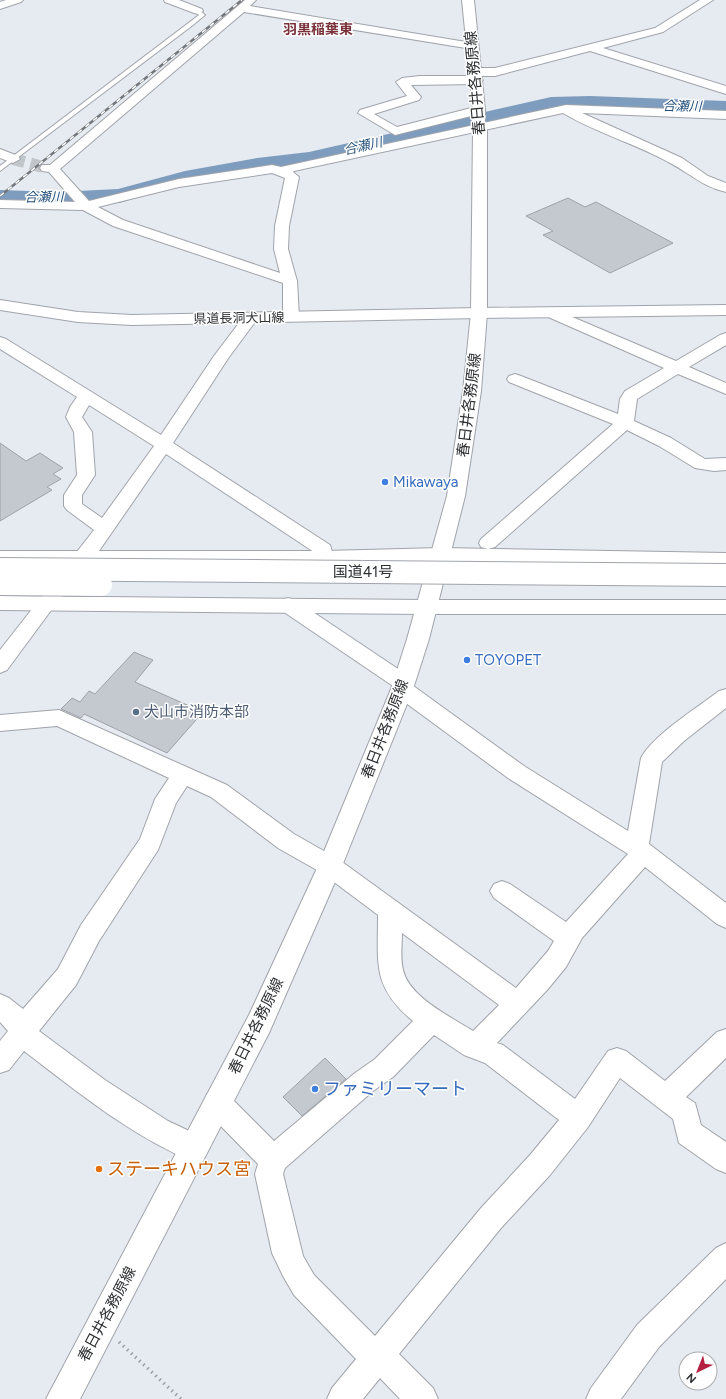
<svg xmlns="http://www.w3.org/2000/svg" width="726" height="1399" font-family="Figtree,'Noto Sans JP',sans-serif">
	<rect width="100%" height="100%" fill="#e6ebf1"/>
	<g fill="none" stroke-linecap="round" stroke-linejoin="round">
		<path fill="#7e9dbe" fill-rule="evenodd" d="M590 96 726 101V113L590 108 551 109 309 164 257 170 188 183 119 203 57 206 0 204V190L57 192 118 189 185 171 257 158 309 152 551 97Z"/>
	</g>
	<g fill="#c4c8cf" stroke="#9ea2a8">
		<path d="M568 198 585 207 596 202 673 243 610 273 543 235 553 231 526 216Z"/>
		<path d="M0 443 26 461 40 453 63 468 53 474 61 479 47 487 52 490 0 521Z"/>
		<path d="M134 652 153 660 135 682 203 712 167 753 84 714 81 718 61 709 72 698 80 702 89 691 95 694Z"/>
		<path d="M325 1058 346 1079 302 1116 283 1097Z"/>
	</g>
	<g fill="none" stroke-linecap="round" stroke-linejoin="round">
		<path stroke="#c1c6cb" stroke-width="12" stroke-dasharray="12 6" stroke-linecap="butt" d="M13 159 47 168"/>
		<defs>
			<path id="service" d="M198 9 205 15 193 25 0 171V166L199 15 195 11Z"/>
			<g id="minor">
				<path d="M164 0H179L202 9 203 11 198 14 194 13 165 2Z"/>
				<path d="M245 0H256L250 6 472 43 478 46 472 49 244 12 60 169 89 201 179 179 272 165 281 167 566 105 726 111V119L582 113 682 158 708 176 726 183V192C702 186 692 175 672 164 637 144 598 134 563 113L294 171 293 172 299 177 289 226 288 249 297 281 299 317 296 320H286L283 317V283L113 226 83 210 0 208V200L75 202 49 172 42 171 40 168 42 165H50ZM272 173 285 178 275 226 274 249 280 273 123 220 98 207 179 187Z"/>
				<path d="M700 0H713L663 32 603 48 726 86V94L590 51 495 76H476L470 72 476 68H495L655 28Z"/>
				<path d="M420 76H477L483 80 477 84 411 85 421 97 419 100 374 114 397 127 479 106 485 110 483 113 395 135 358 113 360 110 407 96 396 82 402 78Z"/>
				<path d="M0 149 18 156 20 159 13 163 0 158Z"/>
				<path d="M551 308 676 361 720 335 726 333V345L689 367 726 383V394L678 374 637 399 634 421 671 438 705 459 726 458V470L714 471 695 468 659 446 627 430 495 547 488 549 481 547 479 543 481 539 613 424 509 382 507 379 509 376 515 374 521 376 618 414 620 399 625 391 664 368 546 316 543 313 546 310Z"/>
				<path d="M250 313 255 315 258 318 229 357 173 443 330 545 334 558 332 563 325 564 318 563 314 552 166 454 90 564 52 609 7 670 0 673V650L94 530 67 510 64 506V495L77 475 74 432 66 417 70 407 77 397 0 349V337L6 339 161 435 214 356 245 315ZM89 405 154 446 102 518 82 504V495L95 475 92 432 82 417Z"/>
				<path d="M288 598 295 600 410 677 413 682 412 685 524 766 628 831 641 758C653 735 697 708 719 691L726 689V708L684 741 662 762 649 844 726 903V928L717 924 645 867 582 938 566 967 548 989 497 1043 503 1045 575 1099 608 1051 617 1048 626 1051 665 1081 717 1032 726 1029V1058L686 1097 695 1103 701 1125 726 1142V1173L716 1169 679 1143 673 1119 620 1078 588 1127 550 1175 501 1228 399 1354 433 1388 438 1399H400L380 1378 363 1399H327L332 1388 356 1359 294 1295 283 1276 272 1253 255 1174 258 1164 207 1112 204 1103 207 1094 217 1090 227 1094 274 1141 355 1073 375 1059 413 1021C372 987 378 964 378 915L322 873 278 848 211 797 187 786 176 803 158 850 99 941 76 985 39 1031 105 1080 168 1121 204 1138 208 1148 204 1158 194 1162C131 1136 78 1092 24 1051L9 1070 0 1073V1041L8 1031 0 1022V994L9 998 23 1009 58 969 81 925 140 839 155 799 169 778 57 726 0 731V715L59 710 227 785 294 834 338 859 516 988 548 951 554 941 494 898 490 891 494 884 502 881 510 884 566 922 628 854 508 778 395 695 392 689 393 686 281 610 278 605 281 600ZM402 933 499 1005 473 1031C451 1017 409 997 403 970 400 958 402 944 402 933ZM434 1035 464 1055 485 1063 559 1120 530 1155 481 1208 375 1336 314 1275 303 1256 283 1174 285 1168 373 1091 393 1077Z"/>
				<path d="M726 1243V1279L659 1347 621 1399H586L591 1388 637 1325 716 1248Z"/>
			</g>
			<g id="tertiary">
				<path d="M6 0H23L21 2 0 9V2Z"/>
				<path d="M726 305V315L479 318 473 316 471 313 473 310 479 308Z"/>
			</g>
			<path id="secondary" d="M0 300 78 312 132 315 479 308 485 310 487 313 485 316 479 318 132 325 78 322 0 310Z"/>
			<path id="primary" d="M462 0H474L485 110V124L487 127V313L481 391 465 496 429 639 413 689 342 866 269 1033 80 1399H46L249 1015 318 866 391 689 407 639 447 496 463 391 471 313 473 130 471 127 473 110Z"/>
			<g id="trunk">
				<path d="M441 548 726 553V567L441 562 325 565H0V551H325Z"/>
				<path d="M0 596 426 600H726V614H426L0 610Z"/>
			</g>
		</defs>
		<use href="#service" stroke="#a0a4aa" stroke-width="2"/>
		<use href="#minor" stroke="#a0a4aa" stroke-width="2"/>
		<use href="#tertiary" stroke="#a0a4aa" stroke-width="2"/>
		<use href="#secondary" stroke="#a0a4aa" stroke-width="2"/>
		<use href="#primary" stroke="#a0a4aa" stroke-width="2"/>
		<use href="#trunk" stroke="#a0a4aa" stroke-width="2"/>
		<path stroke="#9c9fa4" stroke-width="3.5" stroke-dasharray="1.5 4" stroke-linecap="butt" d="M119 1342 181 1399"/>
		<use href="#service" fill="#fff" fill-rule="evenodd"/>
		<use href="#minor" fill="#fff" fill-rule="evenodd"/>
		<use href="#tertiary" fill="#fff" fill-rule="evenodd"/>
		<use href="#secondary" fill="#fff" fill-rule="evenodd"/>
		<use href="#primary" fill="#fff" fill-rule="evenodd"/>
		<use href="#trunk" fill="#fff" fill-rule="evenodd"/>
		<defs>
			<path id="rail" d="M0 196 242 0"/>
		</defs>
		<use href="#rail" stroke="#73767a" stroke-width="2.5"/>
		<use href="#rail" stroke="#fff" stroke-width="1.5" stroke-dasharray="5" stroke-linecap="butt"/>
		<defs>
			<g id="trunk-bridge">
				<path d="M0 569 726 575"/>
				<path d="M0 584 101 585"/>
			</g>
		</defs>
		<use href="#trunk-bridge" stroke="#a0a4aa" stroke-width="24" stroke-linecap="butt"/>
		<use href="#trunk-bridge" stroke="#fff" stroke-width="22"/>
	</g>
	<g fill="#3f7fe0" stroke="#fff" stroke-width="1.5">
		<circle cx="385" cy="482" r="4"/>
		<circle cx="467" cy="660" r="4"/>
		<circle cx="315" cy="1089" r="4"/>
	</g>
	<circle fill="#5c6f8a" stroke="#fff" stroke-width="1.5" cx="136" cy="712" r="4"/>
	<circle fill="#e8710a" stroke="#fff" stroke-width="1.5" cx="99" cy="1169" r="4"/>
	<g text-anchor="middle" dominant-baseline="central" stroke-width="3" stroke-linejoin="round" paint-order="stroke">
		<g font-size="13" font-style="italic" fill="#214e7b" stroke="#fff">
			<text transform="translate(682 106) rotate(1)">合瀬川</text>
			<text transform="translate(363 146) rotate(-13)">合瀬川</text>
			<text transform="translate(44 197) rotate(-1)">合瀬川</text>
		</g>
		<g font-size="13" fill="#2e3032" stroke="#fff">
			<text transform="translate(239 318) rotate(-1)">県道長洞犬山線</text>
		</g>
		<g font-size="14" font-weight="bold" fill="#79323a" stroke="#fff">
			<text x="318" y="29">羽黒稲葉東</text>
		</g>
		<g font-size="15" fill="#2e3032" stroke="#fff">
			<text transform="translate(475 83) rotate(-95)">春日井各務原線</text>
			<text transform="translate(469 405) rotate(-83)">春日井各務原線</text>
			<text x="363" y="572">国道41号</text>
			<text transform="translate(385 729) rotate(-69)">春日井各務原線</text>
			<text transform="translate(256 1026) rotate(-64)">春日井各務原線</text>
			<text transform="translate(107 1314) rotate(-62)">春日井各務原線</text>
		</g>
		<g font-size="15" fill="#366cbe" stroke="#fff" text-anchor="start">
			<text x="393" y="482">Mikawaya</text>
			<text x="475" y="660">TOYOPET</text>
		</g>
		<g font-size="15" fill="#4e5e75" stroke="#fff" text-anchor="start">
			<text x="144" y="712">犬山市消防本部</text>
		</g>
		<g font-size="18" fill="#366cbe" stroke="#fff" text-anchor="start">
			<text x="323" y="1089">ファミリーマート</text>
		</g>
		<g font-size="18" fill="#c56008" stroke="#fff" text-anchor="start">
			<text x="107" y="1169">ステーキハウス宮</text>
		</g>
	</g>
	<g transform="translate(698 1371) rotate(223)"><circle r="19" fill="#ffffff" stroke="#abacad"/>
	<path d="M0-3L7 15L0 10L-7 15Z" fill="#b42141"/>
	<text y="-6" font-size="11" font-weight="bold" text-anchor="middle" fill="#2e3032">N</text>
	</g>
</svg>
